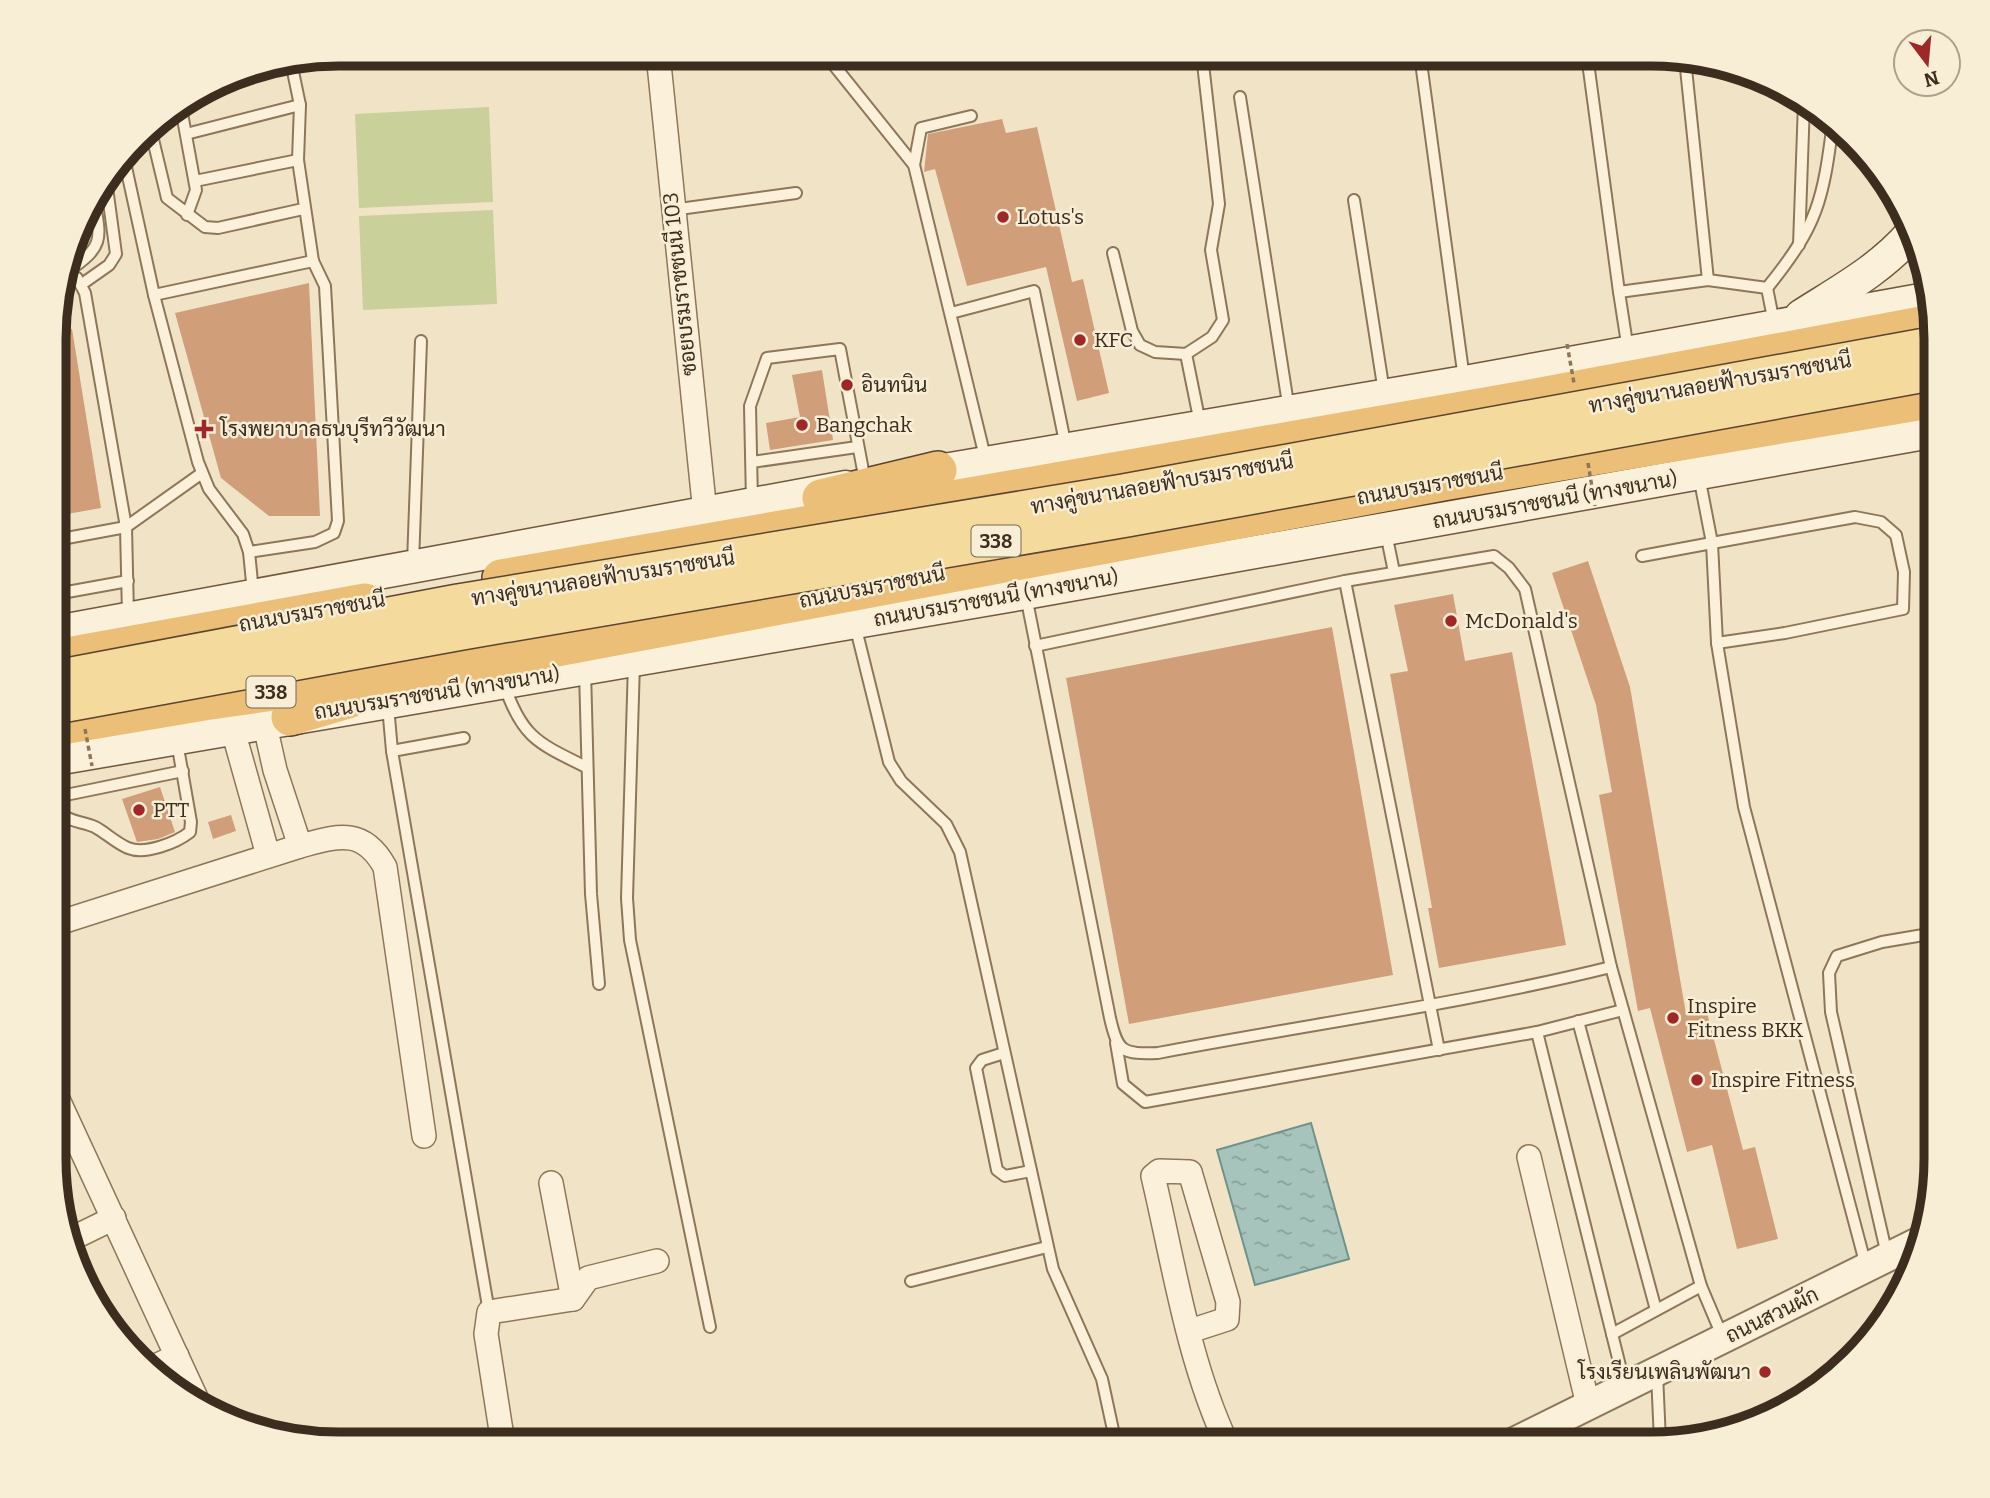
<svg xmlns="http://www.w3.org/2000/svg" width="1990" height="1498" font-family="Bitter,Sarabun,serif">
	<defs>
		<pattern id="water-ripples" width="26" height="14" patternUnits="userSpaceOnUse" patternTransform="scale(1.75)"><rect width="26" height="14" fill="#a7c4bc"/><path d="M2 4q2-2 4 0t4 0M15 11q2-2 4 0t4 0" fill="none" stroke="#89a098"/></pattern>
	</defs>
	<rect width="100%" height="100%" fill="#f1e4c6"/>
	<g fill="#c9d099">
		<path d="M489 107 493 202 359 208 355 114Z"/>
		<path d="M493 210 497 304 363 310 359 216Z"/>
	</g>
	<path fill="url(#water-ripples)" stroke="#6d938a" stroke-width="2" d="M1311 1123 1349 1259 1255 1285 1217 1150Z"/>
	<g fill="#d19e7a">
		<path d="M1002 119 1006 133 1037 127 1072 282 1083 279 1109 393 1077 401 1046 267 967 286 935 169 924 172 928 134Z"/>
		<path d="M309 283 320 516H269L221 478 175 313Z"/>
		<path d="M72 329 101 508 56 516 57 331Z"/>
		<path d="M822 370 833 440 770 450 766 423 800 417 792 375Z"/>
		<path d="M1588 561 1630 687 1686 1014 1706 1009 1743 1150 1755 1147 1778 1239 1737 1249 1712 1145 1687 1152 1650 1008 1638 1011 1599 795 1612 792 1596 705 1552 573Z"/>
		<path d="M1453 594 1465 661 1512 652 1566 945 1439 968 1428 908H1432L1390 674 1408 671 1394 605Z"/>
		<path d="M1332 627 1393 975 1129 1024 1066 678Z"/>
		<path d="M160 787 175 832 158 839 137 842 122 799Z"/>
		<path d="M231 815 236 831 213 839 208 822Z"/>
	</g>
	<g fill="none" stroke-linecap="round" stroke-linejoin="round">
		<defs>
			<g id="service">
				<path d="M825 54 914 165 986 461"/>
				<path d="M1420 55 1464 379"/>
				<path d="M1587 55 1619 292 1708 280 1767 288C1818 225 1823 201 1833 122"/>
				<path d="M1685 59 1708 280"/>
				<path d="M291 62 300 105 298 160 313 261"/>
				<path d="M1240 97 1289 410"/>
				<path d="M181 108 196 190 187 215"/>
				<path d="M150 127 167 198 205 227 218 228 303 209"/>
				<path d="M186 134 300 105"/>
				<path d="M124 158 154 295 198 462 209 489 243 534 249 552 253 592"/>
				<path d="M914 165 921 128 971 116"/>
				<path d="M195 181 298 160"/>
				<path d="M1354 200 1384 392"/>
				<path d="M672 210 796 193"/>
				<path d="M1799 245 1804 103"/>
				<path d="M1113 253 1132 331 1140 345 1155 352 1186 354 1212 337 1223 320 1211 250 1219 204 1202 55"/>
				<path d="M67 272C104 246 102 241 93 196"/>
				<path d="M67 273 77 278 85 293 126 527 128 615"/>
				<path d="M82 284 109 265 116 254 106 180"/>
				<path d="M1767 288 1774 323"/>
				<path d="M1619 292 1628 350"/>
				<path d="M154 295 313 261 325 286 338 521 334 533 315 542 249 552"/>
				<path d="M951 313 1034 291 1066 447"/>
				<path d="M1186 354 1200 423"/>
				<path d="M752 462 857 447"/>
				<path d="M1699 476 1712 543 1855 517 1881 522 1896 535 1904 572 1903 609 1785 633 1717 643"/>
				<path d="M752 502 750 406 767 358 840 349 865 481"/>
				<path d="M1386 533 1394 572"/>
				<path d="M56 540 126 527 202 473"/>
				<path d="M1642 556 1712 543 1717 643 1744 807 1866 1266"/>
				<path d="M413 563 421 341"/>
				<path d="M1345 581 1439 1050"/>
				<path d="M56 594 128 581"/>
				<path d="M1026 596 1110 1018C1118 1053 1123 1054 1158 1053 1309 1024 1462 1004 1611 967"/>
				<path d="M855 625 889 762 901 781 946 824 960 852 1053 1269 1102 1379 1116 1444"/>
				<path d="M1035 646 1345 581 1494 556 1509 568 1525 589 1611 967 1701 1286 1723 1338"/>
				<path d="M634 663 627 898 630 940 710 1327"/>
				<path d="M585 671 591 894 599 984"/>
				<path d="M504 684C522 738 538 743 586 767"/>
				<path d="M388 706 392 751 489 1312"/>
				<path d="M392 751 464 738"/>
				<path d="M56 797 183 771"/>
				<path d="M56 803C61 823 80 820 95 827 106 833 116 843 128 848 145 855 176 843 190 832L191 822 177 742"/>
				<path d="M1578 1021 1656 1310"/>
				<path d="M1537 1032 1612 1334 1701 1286"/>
				<path d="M1116 1043 1123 1084 1145 1102 1537 1032 1623 1010"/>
				<path d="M1004 1053 982 1060 976 1068 997 1170 1005 1176 1031 1171"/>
				<path d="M1887 1255 1831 1012 1829 973 1837 956 1882 942 1935 933"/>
				<path d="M911 1281 1047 1247"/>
				<path d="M1612 1334 1625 1386"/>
				<path d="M1657 1374 1660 1441"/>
			</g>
			<g id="minor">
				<path d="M658 54 705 513"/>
				<path d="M264 721 275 770 300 846"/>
				<path d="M232 727 268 855"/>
				<path d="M55 924 300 846C338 836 363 827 385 867L424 1136"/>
				<path d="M55 1093 198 1402"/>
				<path d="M1529 1157 1588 1405"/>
				<path d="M551 1183 573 1299"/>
				<path d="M71 1239 114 1218"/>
				<path d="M1190 1331 1227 1319 1228 1302 1190 1172 1159 1171 1153 1176C1174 1265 1188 1361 1227 1444"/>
				<path d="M149 1369 177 1356"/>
				<path d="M502 1437 486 1334 489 1312 573 1299 588 1278 657 1261"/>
				<path d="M474 1443H490"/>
			</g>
			<path id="tertiary" d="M1510 1444 1920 1241"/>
			<g id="secondary">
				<path d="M1801 316C1840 291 1881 269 1911 234"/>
				<path d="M915 475 1465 382 1926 299"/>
				<path d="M56 632 846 487"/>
				<path d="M56 759 1025 593 1936 431"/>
			</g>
			<g id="trunk">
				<path d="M821 498 938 470"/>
				<path d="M501 578 1530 398 1932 323"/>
				<path d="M56 658 365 602"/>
				<path d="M290 717 348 700"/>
				<path d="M56 727 204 702 487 661 1448 481 1936 399"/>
			</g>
		</defs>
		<use href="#service" stroke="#8e765a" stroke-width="14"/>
		<use href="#minor" stroke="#8e765a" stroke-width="26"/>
		<use href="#tertiary" stroke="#8e765a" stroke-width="32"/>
		<use href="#secondary" stroke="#70573d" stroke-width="35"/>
		<use href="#trunk" stroke="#5b432e" stroke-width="40"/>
		<use href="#service" stroke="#fbf1da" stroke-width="10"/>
		<use href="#minor" stroke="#fbf1da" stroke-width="23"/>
		<use href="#tertiary" stroke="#fbf1da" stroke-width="28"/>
		<use href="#secondary" stroke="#fbf1da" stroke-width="32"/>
		<use href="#trunk" stroke="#ecbf78" stroke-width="37"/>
		<defs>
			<g id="primary-bridge">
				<path d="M56 678 458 602 1123 492 1936 344"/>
				<path d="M56 706 462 632 1127 519 1936 372"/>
			</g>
		</defs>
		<use href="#primary-bridge" stroke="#5b432e" stroke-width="38" stroke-linecap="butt"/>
		<g stroke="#8e765a" stroke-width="3.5" stroke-dasharray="5 3.5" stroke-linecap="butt">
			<path d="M1567 344 1574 383"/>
			<path d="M1588 463 1595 506"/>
			<path d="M61 617 68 649"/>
			<path d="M85 729 92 766"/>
		</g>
		<use href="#primary-bridge" stroke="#f5da9d" stroke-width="35"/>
	</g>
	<g fill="#a02727" stroke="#f8eed6" stroke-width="2.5">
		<circle cx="1003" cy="217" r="7"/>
		<circle cx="1080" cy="340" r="7"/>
		<circle cx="847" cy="385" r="7"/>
		<circle cx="802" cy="425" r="7"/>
		<path d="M200.5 418.5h7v7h7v7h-7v7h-7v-7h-7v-7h7z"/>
		<circle cx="1451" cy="621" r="7"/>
		<circle cx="139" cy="810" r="7"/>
		<circle cx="1673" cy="1018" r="7"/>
		<circle cx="1697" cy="1080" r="7"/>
		<circle cx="1765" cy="1372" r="7"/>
	</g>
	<g text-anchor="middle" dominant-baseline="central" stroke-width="5" stroke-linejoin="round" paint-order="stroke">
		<g fill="#f8eed6" stroke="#756756" stroke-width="2">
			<rect x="971.5" y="525.5" width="49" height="31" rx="5"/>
			<rect x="246.5" y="676.5" width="49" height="31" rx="5"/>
		</g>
		<g font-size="19" font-weight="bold" fill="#3d2d1f">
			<text x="996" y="541">338</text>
			<text x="271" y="692">338</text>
		</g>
		<g font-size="21" fill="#3d2d1f" stroke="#f8eed6" text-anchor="start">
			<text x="1017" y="217">Lotus's</text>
			<text x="1094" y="340">KFC</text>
			<text x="861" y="385">อินทนิน</text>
			<text x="816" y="425">Bangchak</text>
			<text x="220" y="429">โรงพยาบาลธนบุรีทวีวัฒนา</text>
			<text x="1465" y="621">McDonald's</text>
			<text x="153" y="810">PTT</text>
			<text x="1687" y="1006">Inspire<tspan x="1687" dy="24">Fitness BKK</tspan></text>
			<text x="1711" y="1080">Inspire Fitness</text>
			<text x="1751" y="1372" text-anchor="end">โรงเรียนเพลินพัฒนา</text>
		</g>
		<g font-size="21" fill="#3d2d1f" stroke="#f8eed6">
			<text transform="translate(680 284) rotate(-96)">ซอยบรมราชชนนี 103</text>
			<text transform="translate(1720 383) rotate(-10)">ทางคู่ขนานลอยฟ้าบรมราชชนนี</text>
			<text transform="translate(1162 484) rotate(-10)">ทางคู่ขนานลอยฟ้าบรมราชชนนี</text>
			<text transform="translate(1430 485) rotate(-10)">ถนนบรมราชชนนี</text>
			<text transform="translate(1555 500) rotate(-10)">ถนนบรมราชชนนี (ทางขนาน)</text>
			<text transform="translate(603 578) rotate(-9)">ทางคู่ขนานลอยฟ้าบรมราชชนนี</text>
			<text transform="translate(872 587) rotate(-11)">ถนนบรมราชชนนี</text>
			<text transform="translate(996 598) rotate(-10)">ถนนบรมราชชนนี (ทางขนาน)</text>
			<text transform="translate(312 612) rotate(-10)">ถนนบรมราชชนนี</text>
			<text transform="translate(437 693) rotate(-9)">ถนนบรมราชชนนี (ทางขนาน)</text>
			<text transform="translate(1772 1315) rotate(-26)">ถนนสวนผัก</text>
		</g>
	</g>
	<path d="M0 0H1990V1498H0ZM339 66H1651A273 273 0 0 1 1924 339V1159A273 273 0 0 1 1651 1432H339A273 273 0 0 1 66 1159V339A273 273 0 0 1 339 66Z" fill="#f8eed6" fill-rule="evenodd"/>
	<path fill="none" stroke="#3d2d1f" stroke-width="9" d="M339 66H1651A273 273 0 0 1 1924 339V1159A273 273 0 0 1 1651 1432H339A273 273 0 0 1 66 1159V339A273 273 0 0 1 339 66Z"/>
	<g transform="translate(1927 63) rotate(164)"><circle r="33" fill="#f8eed6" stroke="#ada18d" stroke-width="2"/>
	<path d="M0-5L12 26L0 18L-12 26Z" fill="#a02727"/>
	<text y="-10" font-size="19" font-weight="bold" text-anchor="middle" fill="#3d2d1f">N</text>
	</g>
</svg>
